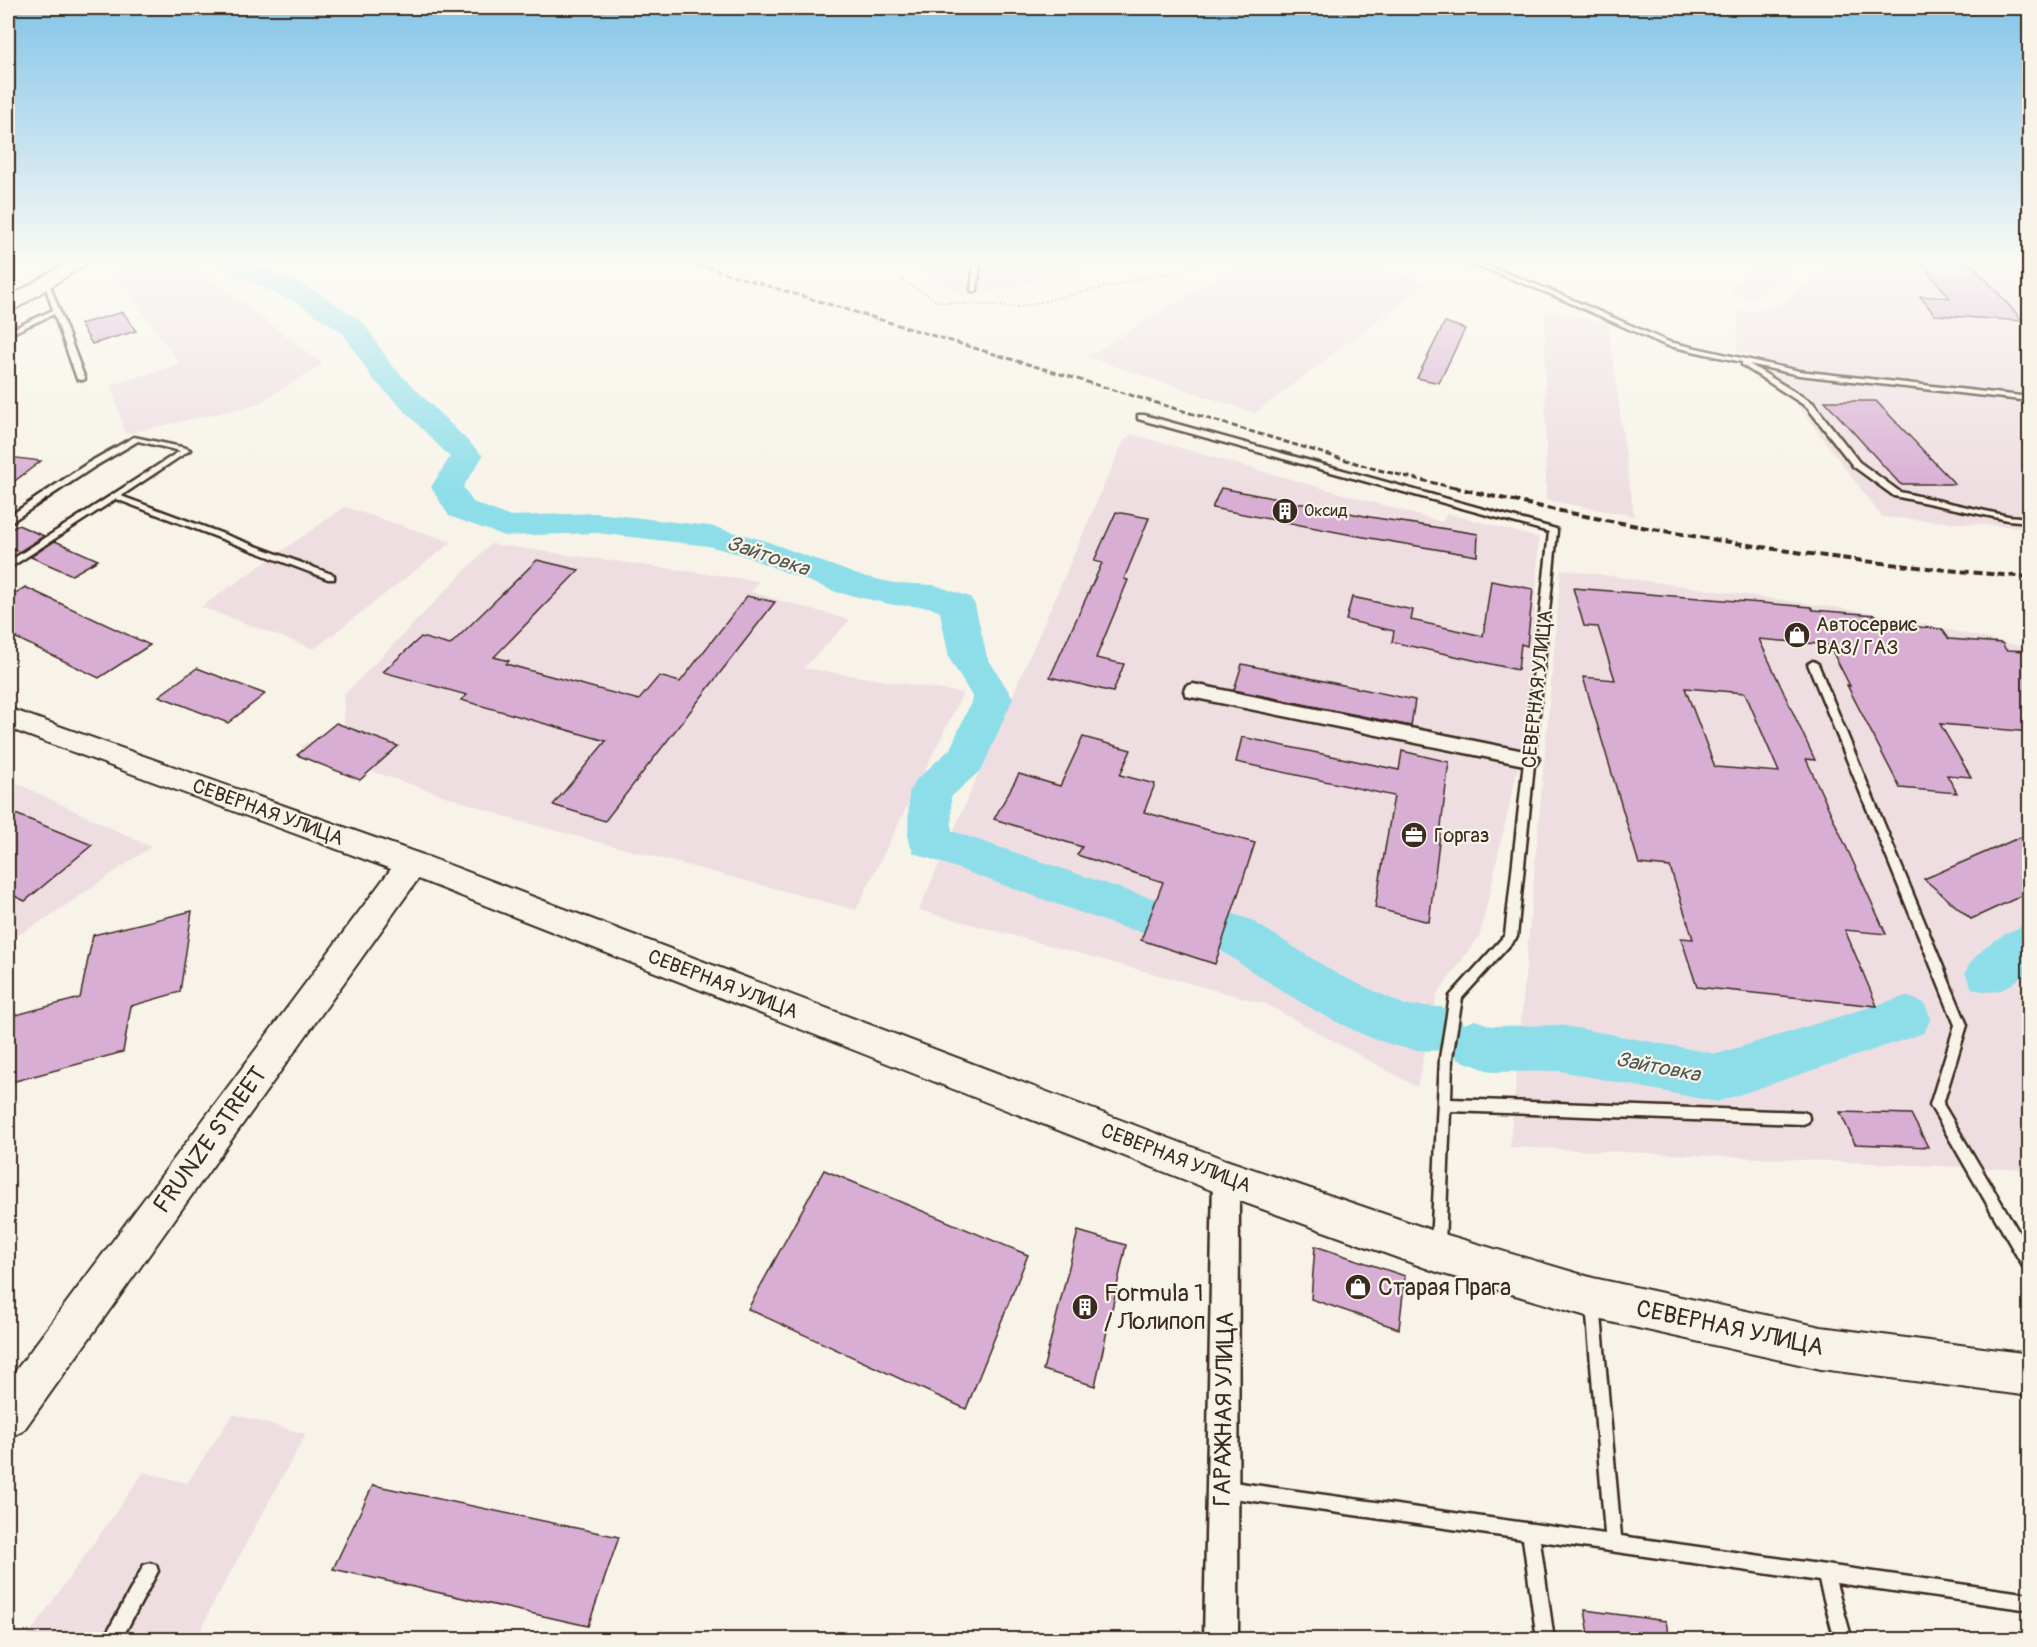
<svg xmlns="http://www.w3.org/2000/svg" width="2037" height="1647" font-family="Pangolin,sans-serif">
	<rect width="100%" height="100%" fill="#f7f3e8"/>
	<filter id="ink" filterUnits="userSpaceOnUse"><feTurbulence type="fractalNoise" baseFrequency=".0167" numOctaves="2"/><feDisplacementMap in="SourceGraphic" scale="12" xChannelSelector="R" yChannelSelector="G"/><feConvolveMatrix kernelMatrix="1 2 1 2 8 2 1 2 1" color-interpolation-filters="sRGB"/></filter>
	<g filter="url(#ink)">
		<g fill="#eedee2">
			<path d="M122 262H189L323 364 256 405 125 434 111 385 180 364 112 269Z"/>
			<path d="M909 262H1133V263H1098L1077 272 966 297Z"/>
			<path d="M1243 262H1367L1427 283 1255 413 1087 357Z"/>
			<path d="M1761 262H1804L1750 300 1728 291Z"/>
			<path d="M1835 262H2029V528L1882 517 1762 358 1737 351 1738 312 1772 309Z"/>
			<path d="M1545 310 1608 324 1634 516 1546 500Z"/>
			<path d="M1131 434 1442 522 1447 513 1539 538 1529 718 1480 935 1437 995 1417 1087 1266 1004 919 910 1123 442Z"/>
			<path d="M345 507 452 542 314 649 201 607Z"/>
			<path d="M491 544 759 581 751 592 850 620 804 668 963 693 856 910 519 821 300 747 344 724V695Z"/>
			<path d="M1561 569 1874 613 2029 648V1170L1510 1147Z"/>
			<path d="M8 779 151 847 50 916 8 941Z"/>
			<path d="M233 1414 306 1434 212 1606 197 1639 25 1640 144 1472 187 1483Z"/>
		</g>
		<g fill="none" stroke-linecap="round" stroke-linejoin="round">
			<g fill="#8edee9" fill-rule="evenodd">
				<path d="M216 262H250L317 292 363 322 392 366 483 456 463 487 473 502 508 516 597 513 710 526 763 540 858 575 894 583 934 585 970 597 975 605 987 657 1013 698 982 769 951 797 952 831 1122 889 1162 901 1169 914 1162 927 1146 933 1121 927 914 853 908 841 909 792 915 781 950 749 973 698 949 658 940 612 929 607 894 605 836 592 739 554 708 546 597 533 504 536 449 516 431 487 450 457 372 378 343 333 299 304 220 267Z"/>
				<path d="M1234 914 1251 920 1337 974 1405 1005 1441 1007 1459 1013 1464 1024 1475 1020 1492 1026 1560 1025 1717 1054 1906 996 1924 1003 1931 1018 1924 1033 1717 1102 1560 1071 1492 1072 1457 1059 1452 1047C1390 1070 1269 982 1217 948L1210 934 1217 920Z"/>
				<path d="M2030 923V970C2007 987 2000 998 1972 988L1965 973C1976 949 2005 932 2030 923Z"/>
			</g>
		</g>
		<g fill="#d8aed4" stroke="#3b2a1e" stroke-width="1.5" fill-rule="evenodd">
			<path d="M1920 262H1970L2023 321 1935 315 1920 296 1950 298Z"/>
			<path d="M123 312 136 331 92 344 80 324Z"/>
			<path d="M1445 322 1465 329 1439 383 1417 378Z"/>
			<path d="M1825 401H1876L1955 484H1900Z"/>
			<path d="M8 457 41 461 8 486Z"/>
			<path d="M1221 488 1370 517 1478 534 1477 556 1352 535 1212 508Z"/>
			<path d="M1116 512 1149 518 1124 579 1128 580 1096 658 1124 664 1113 692 1050 677 1102 563 1094 561Z"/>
			<path d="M18 525 44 536 19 552 8 547V531Z"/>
			<path d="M55 541 98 560 72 575 31 557Z"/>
			<path d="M537 560 579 570 494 657 509 661 506 664 639 700 659 676 680 682 747 596 775 602 605 821 553 805 606 741 461 700 467 695 383 672 421 637 450 645Z"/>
			<path d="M1491 581 1533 589 1527 646 1521 644 1518 670 1392 642 1394 631 1346 620 1352 597 1413 610 1411 620 1483 636Z"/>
			<path d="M25 587 150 645 99 678 8 634V598Z"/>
			<path d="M1573 588 1811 607 1813 610 1876 615 1881 624 1942 629 1949 639 2002 643 2006 650 2030 651V732L1940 724 1971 777 1947 775 1957 793 1900 788 1847 685 1850 686 1829 645 1759 639 1815 760 1806 759 1886 934 1845 930 1877 1006 1697 987 1681 938 1693 939 1670 867 1639 864 1583 677 1615 680 1598 627 1584 626ZM1685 688 1745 693 1779 772 1715 767Z"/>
			<path d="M1242 664 1415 700 1411 726 1234 690Z"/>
			<path d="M197 668 265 694 228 723 159 696Z"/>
			<path d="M336 723 398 746 360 780 297 755Z"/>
			<path d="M1083 737 1131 750 1120 775 1155 784 1144 812 1255 843 1215 964 1141 940 1163 882 1077 855 1082 847 994 819 1019 774 1060 786Z"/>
			<path d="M1242 737 1399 770 1402 751 1449 762 1429 922 1375 908 1394 796 1236 762Z"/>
			<path d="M8 811 92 845 25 901 8 893Z"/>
			<path d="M2030 833V892L1971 919 1924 879Z"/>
			<path d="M192 911 180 992 131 1006 123 1052 8 1083V1017L80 998 93 935Z"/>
			<path d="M1840 1112 1911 1114 1928 1147 1855 1144Z"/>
			<path d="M824 1170 1028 1255 966 1409 748 1309Z"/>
			<path d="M1078 1231 1126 1245 1095 1386 1043 1370Z"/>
			<path d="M1315 1246 1405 1276 1399 1329 1311 1299Z"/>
			<path d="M373 1485 619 1537 588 1626 333 1569Z"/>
			<path d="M1585 1610 1666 1621 1669 1640H1590Z"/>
		</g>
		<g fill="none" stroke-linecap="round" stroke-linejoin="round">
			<defs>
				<g id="lane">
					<path d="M892 262H898V264L893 265Z"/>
					<path d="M974 262H980L977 290 974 292 971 290Z"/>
					<path d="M1458 262H1468L1493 268 1552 291 1669 342 1799 371 2030 397V401L1799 375 1749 364 1813 403 1859 462 1900 492 2008 516 2030 518V522L2008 520 1894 496 1853 466 1807 407 1742 365V362L1665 345 1548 293 1489 270Z"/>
					<path d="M44 282 49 283 85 379 83 380 77 379 54 314 8 335V331L53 310Z"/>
					<path d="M1138 415H1144L1556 529 1557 531 1517 937 1462 998 1452 1058 1451 1099 1803 1112 1808 1114 1809 1118 1808 1122 1803 1124 1450 1111 1445 1245 1443 1250 1438 1252 1433 1250 1431 1245 1440 1058 1450 996 1505 935 1549 532 1138 419Z"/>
					<path d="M134 437 186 448 190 450 121 496 334 575V579H328L116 499 11 567H8V562L180 451 138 441 94 467 11 522H8V517L88 463Z"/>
					<path d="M1813 661 1818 664 1967 1025 1943 1104 2030 1251V1272L2025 1270 1930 1105 1955 1025 1808 664Z"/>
					<path d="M1593 1297 1598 1299 1600 1304 1621 1536 2030 1594V1610L1836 1583 1852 1640H1835L1819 1581 1540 1541 1554 1640H1537L1523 1539 1226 1497 1220 1495 1218 1489 1220 1483 1226 1481 1605 1534 1586 1304 1588 1299Z"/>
					<path d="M150 1563 156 1565 158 1571 121 1640H103L144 1565Z"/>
				</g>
				<g id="street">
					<path d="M1193 684 1529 752 1536 754 1539 759 1536 764 1529 766 1186 696 1184 691 1186 686Z"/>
					<path d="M1226 1165 1235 1169 1239 1178 1238 1640H1204L1213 1178 1217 1169Z"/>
				</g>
				<g id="secondary">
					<path d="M68 262H89L14 310 8 311V298Z"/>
					<path d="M8 708 423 855 1226 1160 1437 1232 1593 1278 1821 1327 2030 1354V1396L1821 1369 1593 1318 1437 1272 1226 1196 418 879 23 1431 8 1438V1381L391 869 8 728Z"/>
				</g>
			</defs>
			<use href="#lane" stroke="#3b2a1e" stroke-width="5"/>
			<use href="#street" stroke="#3b2a1e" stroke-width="5"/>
			<use href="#secondary" stroke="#3b2a1e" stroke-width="4"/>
			<path stroke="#3b2a1e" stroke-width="2" stroke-dasharray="1 3" stroke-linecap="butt" d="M903 281 940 302 1019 307 1214 262"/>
			<use href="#lane" fill="#f7f3e8" fill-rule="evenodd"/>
			<use href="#street" fill="#f7f3e8" fill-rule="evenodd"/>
			<use href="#secondary" fill="#f7f3e8" fill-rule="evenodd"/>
			<path stroke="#3b2a1e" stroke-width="3" stroke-dasharray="6 3" stroke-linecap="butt" d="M689 262 1379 470 1459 489"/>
			<path stroke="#3b2a1e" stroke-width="4" stroke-dasharray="8 4" stroke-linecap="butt" d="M1453 487C1642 532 1836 563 2030 577"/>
		</g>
	</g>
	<linearGradient id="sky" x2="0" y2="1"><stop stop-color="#84c5e8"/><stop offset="0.53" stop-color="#fbfaf5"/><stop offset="1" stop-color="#fbfaf5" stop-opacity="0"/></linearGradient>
	<rect width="2037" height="492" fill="url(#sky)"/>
	<defs>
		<symbol id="building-disc" viewBox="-11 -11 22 22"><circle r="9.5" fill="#3b2a1e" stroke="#f7f3e8"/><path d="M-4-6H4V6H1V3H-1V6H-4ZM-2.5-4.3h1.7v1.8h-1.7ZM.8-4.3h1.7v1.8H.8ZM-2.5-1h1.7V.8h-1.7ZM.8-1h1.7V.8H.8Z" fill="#fff"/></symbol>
		<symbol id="shop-disc" viewBox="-11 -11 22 22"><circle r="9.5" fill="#3b2a1e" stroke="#f7f3e8"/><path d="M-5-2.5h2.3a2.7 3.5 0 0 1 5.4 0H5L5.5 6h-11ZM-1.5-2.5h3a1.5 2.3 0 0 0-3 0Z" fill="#fff"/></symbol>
		<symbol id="office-disc" viewBox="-11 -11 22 22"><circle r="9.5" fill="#3b2a1e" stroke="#f7f3e8"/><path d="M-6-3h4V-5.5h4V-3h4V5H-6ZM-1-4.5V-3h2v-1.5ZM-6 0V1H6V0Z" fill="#fff"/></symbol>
	</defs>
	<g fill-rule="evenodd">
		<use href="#building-disc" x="1270" y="496" width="30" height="30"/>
		<use href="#shop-disc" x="1782" y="620" width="30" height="30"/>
		<use href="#office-disc" x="1399" y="820" width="30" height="30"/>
		<use href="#shop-disc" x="1343" y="1272" width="30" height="30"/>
		<use href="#building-disc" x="1070" y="1292" width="30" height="30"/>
	</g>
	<g text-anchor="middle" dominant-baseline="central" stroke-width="4.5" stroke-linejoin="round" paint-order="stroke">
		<g font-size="16" fill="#3b2a1e" stroke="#f7f3e8" text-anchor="start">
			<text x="1304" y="511">Оксид</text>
		</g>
		<g font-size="20" fill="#3b2a1e" stroke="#f7f3e8" text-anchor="start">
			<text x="1816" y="624">Автосервис<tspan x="1816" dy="23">ВАЗ/ ГАЗ</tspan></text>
			<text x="1434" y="835">Горгаз</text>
		</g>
		<g font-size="20" fill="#3b2a1e" stroke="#f7f3e8">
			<text transform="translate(1537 689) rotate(-84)">СЕВЕРНАЯ УЛИЦА</text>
			<text transform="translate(268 812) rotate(20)">СЕВЕРНАЯ УЛИЦА</text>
			<text transform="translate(723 984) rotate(21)">СЕВЕРНАЯ УЛИЦА</text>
			<text transform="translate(1176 1158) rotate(21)">СЕВЕРНАЯ УЛИЦА</text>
		</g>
		<g font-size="21" font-style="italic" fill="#505751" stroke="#f7f3e8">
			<text transform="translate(768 556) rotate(19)">Зайтовка</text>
			<text transform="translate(1658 1067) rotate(11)">Зайтовка</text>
		</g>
		<g font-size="24" fill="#3b2a1e" stroke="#f7f3e8">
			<text transform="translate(210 1140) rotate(-54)">FRUNZE STREET</text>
			<text transform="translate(1730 1328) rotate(12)">СЕВЕРНАЯ УЛИЦА</text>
			<text transform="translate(1224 1409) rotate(-89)">ГАРАЖНАЯ УЛИЦА</text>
		</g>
		<g font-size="24" fill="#3b2a1e" stroke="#f7f3e8" text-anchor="start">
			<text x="1378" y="1287">Старая Прага</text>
			<text x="1104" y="1293">Formula 1<tspan x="1104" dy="28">/ Лолипоп</tspan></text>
		</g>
	</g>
	<rect width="2037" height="1647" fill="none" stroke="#f7f3e8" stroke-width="30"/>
	<rect x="15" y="15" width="2007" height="1617" fill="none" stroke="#3b2a1e" stroke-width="2" filter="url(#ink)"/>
</svg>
